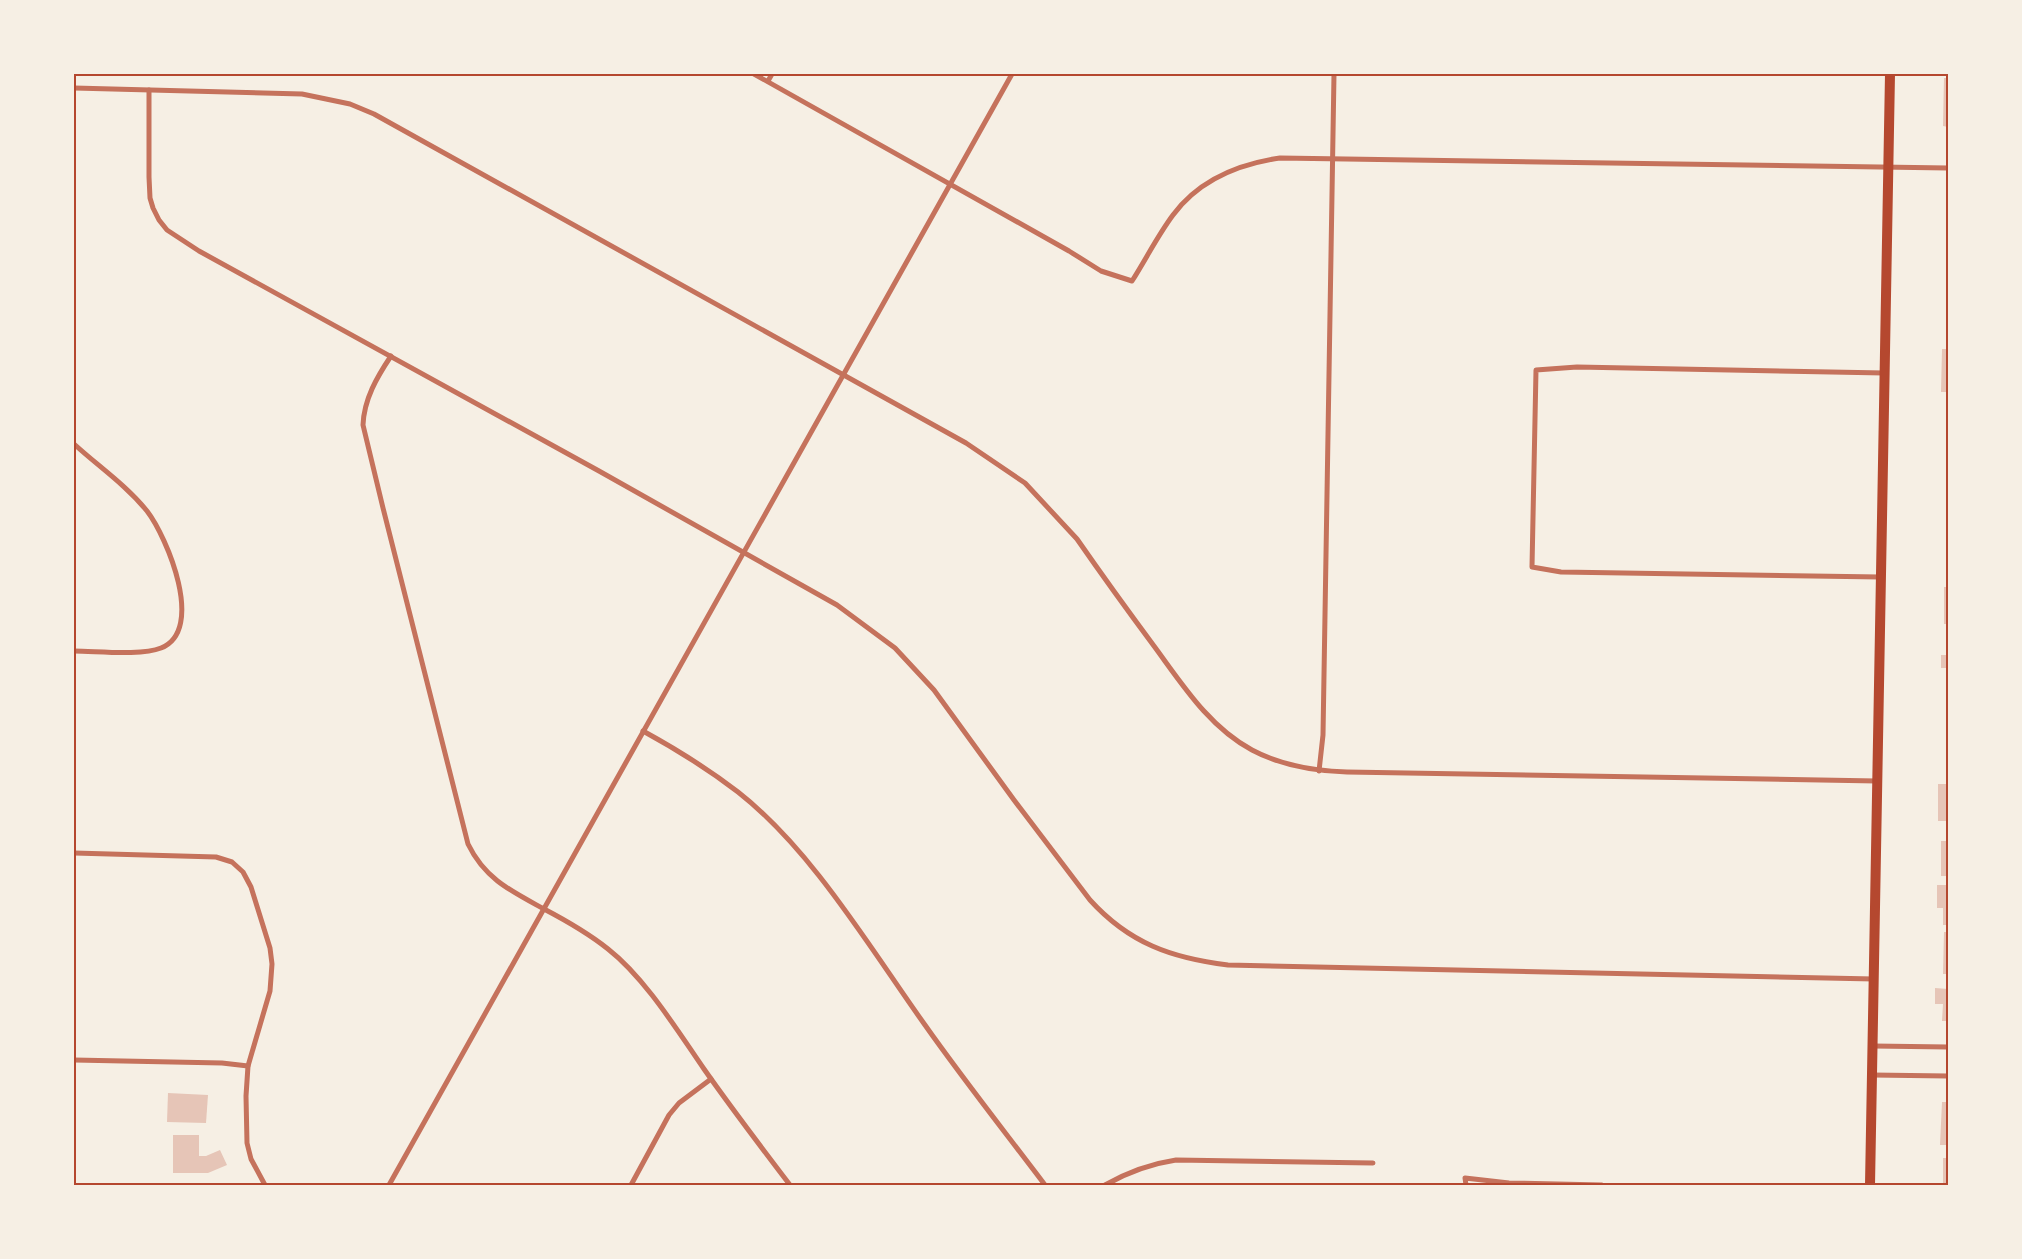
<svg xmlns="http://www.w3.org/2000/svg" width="2022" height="1259" font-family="Karla,sans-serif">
	<rect width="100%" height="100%" fill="#f6efe4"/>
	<g fill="#e6c5b7">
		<path d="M1944 78H1948V127L1943 126Z"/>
		<path d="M1942 349H1948V392H1941Z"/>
		<rect x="1944" y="587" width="4" height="37"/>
		<rect x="1941" y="655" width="7" height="13"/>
		<rect x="1946" y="735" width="2" height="43"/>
		<rect x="1938" y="784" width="10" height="37"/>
		<rect x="1941" y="841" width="7" height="35"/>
		<path d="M1937 885H1948V925H1943V908H1937Z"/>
		<path d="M1944 932H1948V974H1943Z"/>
		<path d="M1935 988 1948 989V1021H1942L1943 1004H1935Z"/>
		<path d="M168 1093 208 1095 206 1123 167 1122Z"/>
		<path d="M1942 1102H1948V1145H1940Z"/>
		<path d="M173 1135H199V1156H206L220 1150 227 1165 208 1173H173Z"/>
		<rect x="1943" y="1158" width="5" height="27"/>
	</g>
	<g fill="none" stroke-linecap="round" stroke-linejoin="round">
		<g stroke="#c5725c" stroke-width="5">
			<path d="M754 74 1069 251 1101 271 1132 281C1146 259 1158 235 1173 215 1199 180 1239 164 1280 158L1948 168"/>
			<path d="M768 81 772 74"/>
			<path d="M74 88 302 94 350 104 374 114 966 443 1025 483 1077 539C1102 575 1128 611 1154 646 1182 684 1209 727 1252 750 1282 766 1314 771 1347 772L1877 781"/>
			<path d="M149 90V177L150 198 153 208 159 220 167 230 199 251 599 471 837 605 895 648 934 690 1014 800 1090 900C1129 943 1171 958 1228 965L1874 979"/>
			<path d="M391 356C377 377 364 399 363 425L383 508 468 844C485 879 511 891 544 909 565 920 588 933 608 949 645 978 677 1030 704 1069 732 1109 761 1147 790 1185"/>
			<path d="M74 444C98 466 126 485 147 511 167 537 206 630 161 648 141 656 97 651 74 651"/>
			<path d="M1880 577 1561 572 1532 567 1536 370 1577 367 1884 373"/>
			<path d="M643 731C676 749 708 769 738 792 812 850 870 948 925 1025 963 1079 1005 1132 1045 1185"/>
			<path d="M1319 771 1323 735 1334 74"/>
			<path d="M74 853 216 857 232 862 243 872 251 887 270 948 272 964 270 991 248 1066 246 1096 247 1143 251 1159 265 1185"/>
			<path d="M1873 1046 1948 1047"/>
			<path d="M74 1060 222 1063 248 1066"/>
			<path d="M1872 1075 1948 1076"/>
			<path d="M389 1185 1012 74"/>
			<path d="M631 1185 669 1115 679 1103 711 1079"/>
			<path d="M1105 1185C1128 1172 1149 1164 1176 1160L1373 1163"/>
			<path d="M1466 1185 1465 1178 1509 1183 1602 1185"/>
		</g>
		<path stroke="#b5482f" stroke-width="10" d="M1870 1185 1890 74"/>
	</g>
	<rect width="2022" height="1259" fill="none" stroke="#f6efe4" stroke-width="150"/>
	<rect x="75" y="75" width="1872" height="1109" fill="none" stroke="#b5482f" stroke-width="2"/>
</svg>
